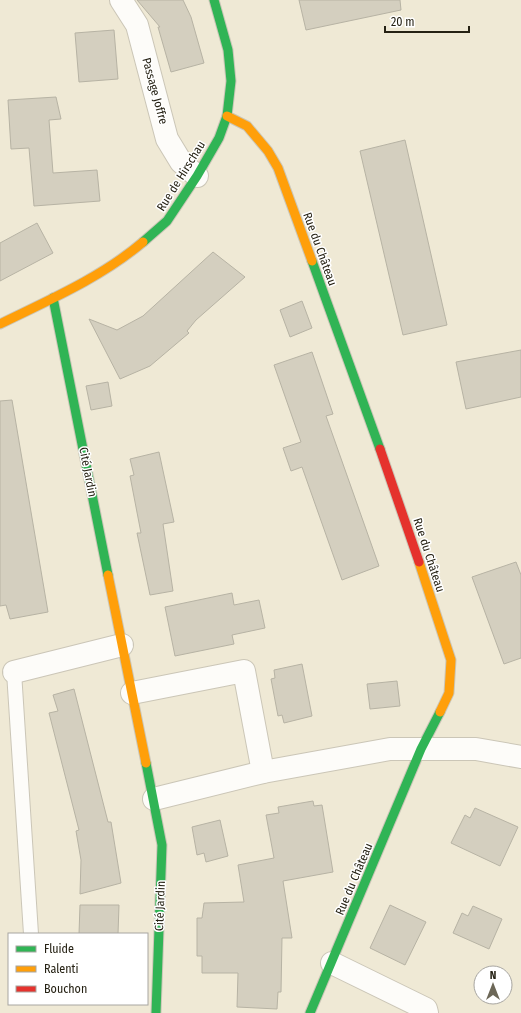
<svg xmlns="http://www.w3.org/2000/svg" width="521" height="1013" font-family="'Fira Sans Condensed',sans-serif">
	<rect width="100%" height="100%" fill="#efe9d5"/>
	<g fill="#d4cfbf" stroke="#b7b3a4">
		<path d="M137 0H183L191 17 204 63 171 72 158 27H160Z"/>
		<path d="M299 0H400L401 10 306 30Z"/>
		<path d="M114 30 118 79 79 82 75 33Z"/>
		<path d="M56 97 61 119 49 120 53 173 97 170 100 201 34 206 29 148 11 149 8 100Z"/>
		<path d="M405 140 447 325 403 335 360 151Z"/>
		<path d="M37 223 53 253 0 281V243Z"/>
		<path d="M213 252 245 277 196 320 187 331 189 333 150 366 120 379 89 319 117 330 143 316Z"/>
		<path d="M302 301 312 328 290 337 280 310Z"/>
		<path d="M521 350V397L466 409 456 362Z"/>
		<path d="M312 352 333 414 326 416 379 566 342 580 302 467 291 471 283 448 301 442 274 365Z"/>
		<path d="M108 382 112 406 91 410 86 386Z"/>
		<path d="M12 400 48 612 10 619 6 605 0 606V401Z"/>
		<path d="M159 452 174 522 163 524 173 591 150 595 137 533H141L130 476 134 475 130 459Z"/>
		<path d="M516 562 521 575V658L504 664 472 577Z"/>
		<path d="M232 593 234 605 259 600 265 628 232 635 234 644 175 656 165 607Z"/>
		<path d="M302 664 312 716 284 723 282 715 278 716 271 679 275 678 274 670Z"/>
		<path d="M397 681 400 706 370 709 367 684Z"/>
		<path d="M74 689 108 822H111L121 883 80 894 81 860 76 831 79 830 49 713 58 711 53 695Z"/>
		<path d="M313 801 314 806 322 805 333 872 283 881 292 938H282L281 992H278L277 1009 237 1007 238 973H202V956H197V918H202L204 903 244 902 238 865 274 858 266 815 279 813 278 807Z"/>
		<path d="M475 808 518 827 500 866 451 843 465 815 470 818Z"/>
		<path d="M220 820 228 856 206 862 204 853 197 855 192 827Z"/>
		<path d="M80 905H119L118 934H79Z"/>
		<path d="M390 905 426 922 405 965 370 948Z"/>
		<path d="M473 906 502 919 489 949 453 933 462 913 468 916Z"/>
	</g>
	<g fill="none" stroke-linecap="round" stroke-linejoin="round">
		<defs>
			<path id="lane" d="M14 672 31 934"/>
			<g id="street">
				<path d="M121 0 137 25 167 139 181 162 197 176"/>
				<path d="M14 672 122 645"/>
				<path d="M132 693 244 671 263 772"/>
				<path d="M154 799 263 772 390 749H476L521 757"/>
				<path d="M332 963 426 1009 427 1013"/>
			</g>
			<g id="fast">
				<path d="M143 242 167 221 197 176 219 138 227 116 231 81 228 50 214 0"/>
				<path d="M312 261 380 449"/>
				<path d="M53 298 108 575"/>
				<path d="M146 763 162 845 156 1013"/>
				<path d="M310 1013 421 749 440 712"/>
			</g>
			<g id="slow">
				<path d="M227 116 247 126 268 151 278 168 312 261"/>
				<path d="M0 324C49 300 102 277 143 242"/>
				<path d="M419 562 451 660 449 693 440 712"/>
				<path d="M108 575 146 763"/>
			</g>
			<path id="jam" d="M380 449 419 562"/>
		</defs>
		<use href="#lane" stroke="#cbc6b7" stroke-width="16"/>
		<use href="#street" stroke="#cbc6b7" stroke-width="24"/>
		<use href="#fast" stroke="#cbc6b7" stroke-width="11"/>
		<use href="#slow" stroke="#cbc6b7" stroke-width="11"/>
		<use href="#jam" stroke="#cbc6b7" stroke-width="11"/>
		<use href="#lane" stroke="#fdfcf9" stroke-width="14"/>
		<use href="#street" stroke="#fdfcf9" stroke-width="22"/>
		<use href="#fast" stroke="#30b455" stroke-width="9"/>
		<use href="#slow" stroke="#ff9f0a" stroke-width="9"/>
		<use href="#jam" stroke="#e5322d" stroke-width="9"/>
	</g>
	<g text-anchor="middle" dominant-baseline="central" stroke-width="3" stroke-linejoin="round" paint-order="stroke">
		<g font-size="12" fill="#252113" stroke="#fff">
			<text transform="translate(155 91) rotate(75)">Passage Joffre</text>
			<text transform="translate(181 176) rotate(-58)">Rue de Hirschau</text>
			<text transform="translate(320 249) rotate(70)">Rue du Château</text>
			<text transform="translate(88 472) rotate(79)">Cité Jardin</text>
			<text transform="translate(429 555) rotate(72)">Rue du Château</text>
			<text transform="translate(354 879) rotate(-67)">Rue du Château</text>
			<text transform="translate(160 906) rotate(-88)">Cité Jardin</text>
		</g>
	</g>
	<rect x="8" y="933" width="140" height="72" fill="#ffffff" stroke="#a8a6a1"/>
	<rect x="16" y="946" width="20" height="6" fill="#30b455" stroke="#a8a6a1"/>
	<text x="44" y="953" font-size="12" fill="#252113">Fluide</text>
	<rect x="16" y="966" width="20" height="6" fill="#ff9f0a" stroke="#a8a6a1"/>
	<text x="44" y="973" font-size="12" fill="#252113">Ralenti</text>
	<rect x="16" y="986" width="20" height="6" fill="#e5322d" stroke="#a8a6a1"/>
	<text x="44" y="993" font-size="12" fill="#252113">Bouchon</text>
	<g transform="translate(493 985)"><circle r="19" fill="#ffffff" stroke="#a8a6a1"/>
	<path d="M0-3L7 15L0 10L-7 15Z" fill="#6c6757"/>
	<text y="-6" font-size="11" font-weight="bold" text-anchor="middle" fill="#252113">N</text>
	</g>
	<path d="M385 26v6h84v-6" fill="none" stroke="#252113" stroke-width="2"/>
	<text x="391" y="26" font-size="12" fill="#252113" stroke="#ffffff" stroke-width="3" paint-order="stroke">20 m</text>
</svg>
